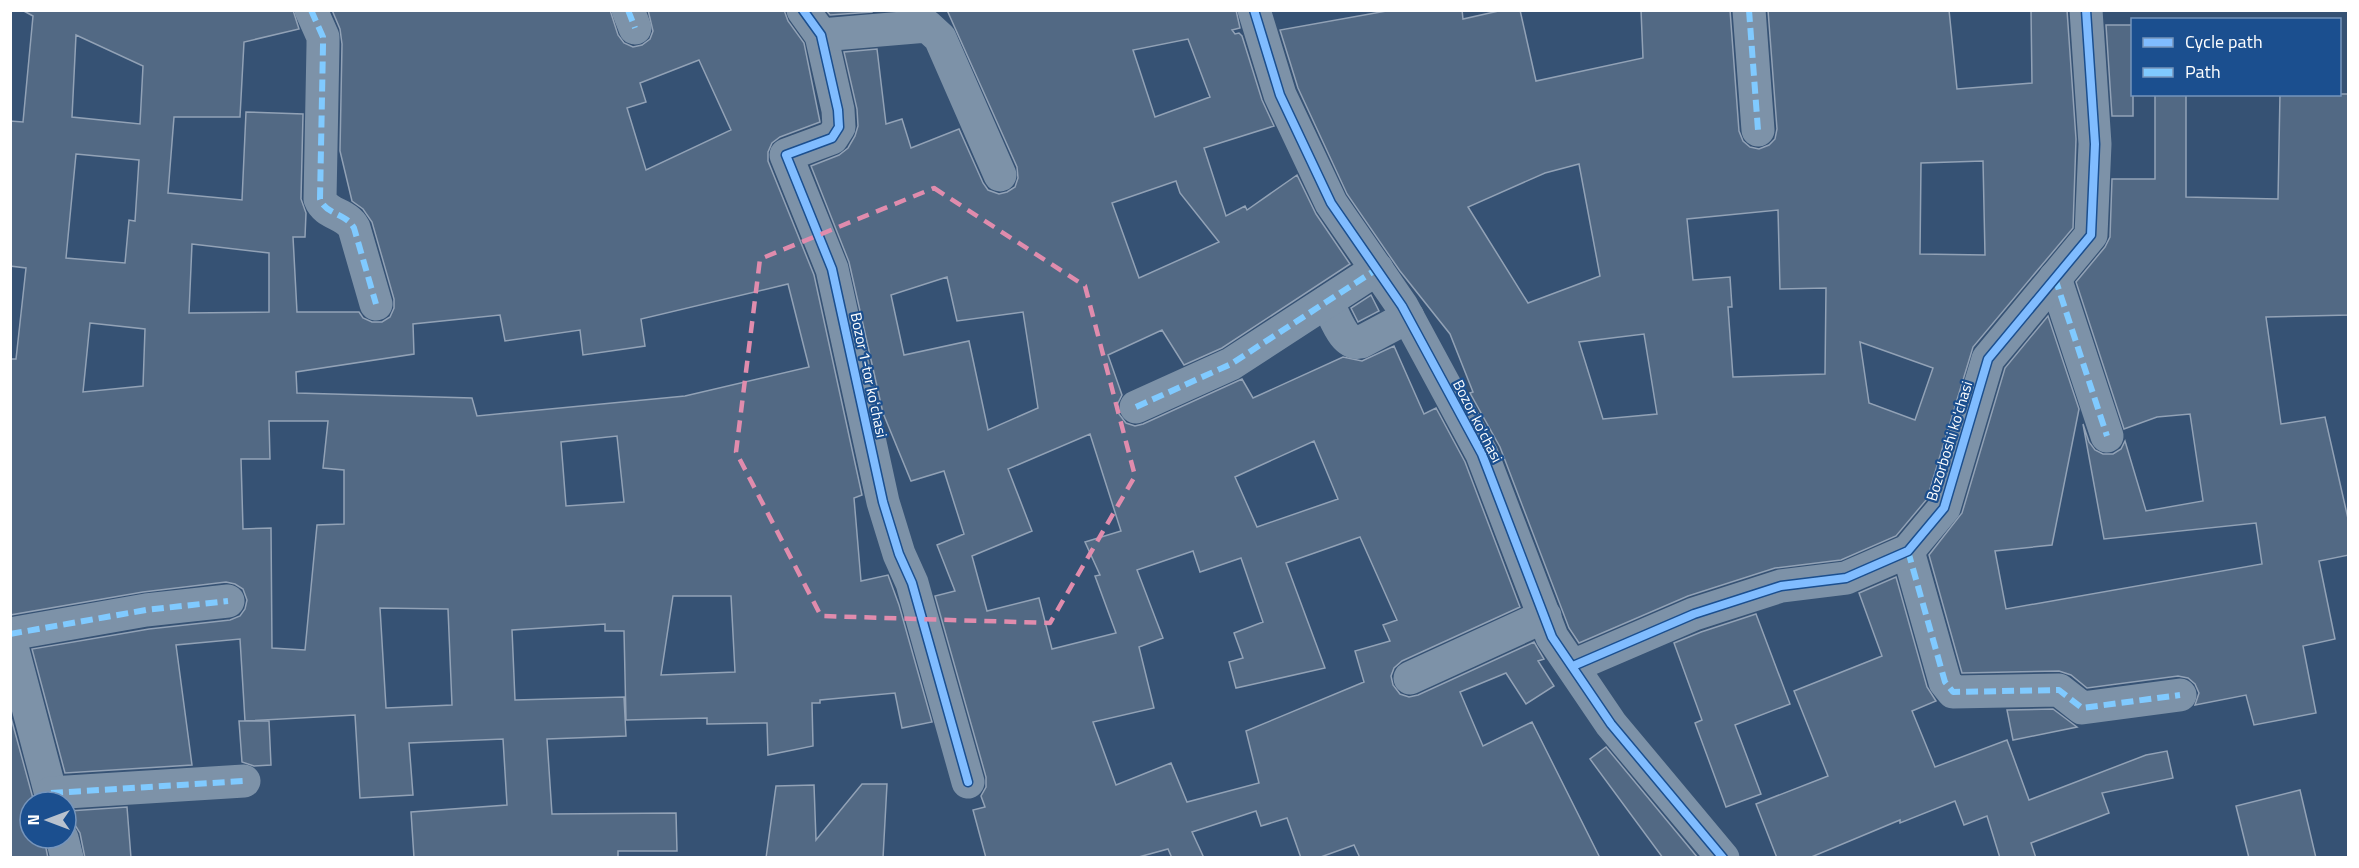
<svg xmlns="http://www.w3.org/2000/svg" width="2359" height="868" font-family="'Titillium Web',sans-serif">
	<rect width="100%" height="100%" fill="#365274"/>
	<g fill="#526984" stroke="#92a2b6" stroke-width="1.5" fill-rule="evenodd">
		<path d="M22 10H293L299 29 244 42 240 117H174L168 193 242 200 246 112 303 114 301 199 306 213 305 237H293L297 312H359L363 318 372 322H382L390 317 394 308V299L372 222 363 209 352 201 340 151 342 44 340 29 332 10H610L618 35 624 43 633 47 642 45 650 39 653 31 648 10H784L788 21 804 43 820 122 780 137 772 143 768 152V161L814 275 862 495 854 498 861 581 888 575 899 605 932 722 902 728 895 693 820 700V703H812L813 746 768 755 767 723 707 724V718L626 720 624 631H605V624L512 630 515 700 624 697 626 736 547 739 552 814 676 813 677 851H618V858H414L411 812 507 805 503 739 409 743 413 795 360 798 355 715 245 721 240 639 176 645 192 765 65 773 32 649 149 629 230 620 240 616 245 609 247 600 243 589 235 584 226 582 143 592 10 615V359H16L26 268 10 266V121L23 122 33 16ZM76 35 143 66 140 124 72 117ZM699 60 731 130 646 170 627 108 646 102 640 83ZM76 154 139 160 135 221 129 220 125 263 66 258ZM192 244 269 253V312L189 313ZM788 284 809 367 685 396 477 416 472 398 297 393 296 372 414 354 413 324 500 315 505 341 580 330 583 355 645 346 641 319ZM90 323 145 329 143 386 83 392ZM269 421H328L323 468 344 470V524L317 525 305 650 272 648 271 528 243 529 241 459H270ZM617 436 624 502 566 506 561 442ZM673 596H731L735 672 661 675ZM380 608 448 609 452 705 386 708Z"/>
		<path d="M826 10H872V12L830 15Z"/>
		<path d="M947 10H1236L1240 28 1232 30 1235 34 1239 33 1242 36 1262 100 1274 126 1204 148 1226 216 1245 206 1247 210 1297 175 1316 214 1350 264 1222 348 1184 365 1162 330 1108 355 1122 395 1117 405 1119 414 1126 423 1135 426 1143 424 1242 379 1253 398 1343 357 1362 361 1394 346 1424 414 1436 408 1465 462 1520 607 1402 661 1394 668 1391 676 1393 685 1400 694 1409 697 1418 695 1534 642 1544 659 1538 661 1554 686 1526 704 1506 673 1460 692 1483 746 1532 722 1600 858H1360L1354 845 1318 858H1301L1287 818 1261 826 1256 811 1192 832 1204 858H1172L1168 849 1135 858H986L973 810 985 807 981 796 986 787V777L935 596 955 591 937 545 964 534 944 471 911 481 883 413 849 262 811 166 839 155 848 148 855 136 858 126 857 109 844 52 877 49 886 124 902 119 911 148 959 129 983 183 988 190 999 194 1007 192 1015 187 1018 178 1017 167ZM1188 39 1210 97 1155 117 1133 50ZM1176 181 1180 193 1219 242 1139 278 1112 203ZM947 277 957 321 1023 312 1038 408 988 430 969 341 904 355 891 295ZM1090 434 1121 531 1085 542 1100 575 1095 576 1116 633 1052 649 1039 598 987 611 972 556 1032 531 1008 469ZM1314 441 1338 499 1257 527 1235 477ZM1360 537 1397 620 1383 625 1390 641 1355 651 1364 682 1246 731 1259 783 1187 802 1171 763 1116 785 1093 722 1154 708 1139 647 1163 638 1137 570 1193 551 1200 572 1241 558 1263 622 1234 633 1243 658 1229 662 1236 688 1325 668 1286 563Z"/>
		<path d="M1392 10H1462L1463 19 1503 10H1520L1536 81 1643 58 1641 10H1730L1739 131 1743 141 1750 147 1759 149 1769 145 1775 139 1777 129 1768 10H1949L1957 89 2032 83 2031 10H2067L2076 139 2073 228 1973 347 1927 499 1896 536 1841 560 1775 568 1688 596 1579 643 1569 628 1500 447 1470 393 1473 392 1450 334 1400 271 1347 194 1298 88 1280 30ZM1983 161 1985 255 1920 254 1921 163ZM1579 164 1600 276 1528 303 1468 207 1545 173ZM1778 210 1780 289 1826 288 1825 374 1733 377 1728 307H1732L1730 277 1693 280 1687 219ZM1644 334 1657 414 1603 419 1579 342ZM1860 342 1933 368 1915 420 1869 403Z"/>
		<path d="M2106 25H2133V116H2112Z"/>
		<path d="M2155 94H2186V197L2278 199 2280 94H2349V315L2266 317 2281 424 2325 417 2349 523V555L2319 561 2335 639 2303 646 2316 713 2254 725 2246 695 2195 705 2199 693 2195 684 2188 678 2178 676 2087 688 2071 675 2059 671 1962 673 1929 555 1962 513 2005 368 2048 316 2079 409 2052 545 1995 551 2006 609 2262 564 2256 523 2104 539 2083 424 2089 442 2095 450 2103 454H2113L2121 449 2125 441 2146 511 2203 501 2190 414 2157 417 2124 429 2076 282 2105 247 2110 237 2112 179H2155Z"/>
		<path d="M1371 295 1379 311 1358 322 1351 308Z"/>
		<path d="M1896 577 1927 687 1936 701 1912 711 1935 767 2007 740 2029 800 2146 755 2167 751 2173 778 2102 793 2109 813 2031 843 2036 858H2000L1987 816 1964 825 1955 801 1900 823V820L1809 858H1777L1756 804 1828 776 1794 691 1882 656 1859 593Z"/>
		<path d="M1756 614 1790 704 1735 725 1761 794 1726 807 1695 723 1702 720 1674 643 1701 632Z"/>
		<path d="M2053 709 2077 727 2013 740 2007 710Z"/>
		<path d="M10 714 34 802H30V838H44L48 858H10Z"/>
		<path d="M239 721H269L271 765 254 766 242 762Z"/>
		<path d="M1606 747 1698 858H1663L1590 759Z"/>
		<path d="M862 784H887L883 858H766L776 786 814 785 816 840Z"/>
		<path d="M2300 790 2316 858H2249L2236 806Z"/>
		<path d="M127 807 131 858H85L80 833 75 825 66 820 69 811Z"/>
	</g>
	<g fill="none" stroke-linecap="round" stroke-linejoin="round">
		<g stroke="#7d92a8" stroke-width="33">
			<path d="M311 10 323 37V45L320 199C326 215 346 213 354 228L376 304"/>
			<path d="M628 10 635 28"/>
			<path d="M803 10 821 35 838 110 839 127 832 138 786 155 832 269 883 502 899 554 912 583 968 782"/>
			<path d="M1254 10 1280 95 1331 203 1402 306 1482 454 1552 637 1611 724 1723 858"/>
			<path d="M1749 10 1758 130"/>
			<path d="M821 35 927 26 940 38 1000 175"/>
			<path d="M2055 278 2107 436"/>
			<path d="M1327 302C1335 316 1343 346 1361 342L1408 317"/>
			<path d="M1136 407 1231 364 1377 269"/>
			<path d="M1908 551 1945 682 1953 692 2059 690 2082 708 2180 695"/>
			<path d="M10 634 146 610 228 601"/>
			<path d="M10 639 53 802"/>
			<path d="M1573 666 1694 614 1781 586 1846 578 1908 551 1944 508 1988 359 2091 235 2095 144 2086 10"/>
			<path d="M1410 678 1545 616"/>
			<path d="M51 793 244 781"/>
			<path d="M62 838 67 858"/>
		</g>
		<g stroke="#80caff" stroke-width="6" stroke-dasharray="12 6" stroke-linecap="butt">
			<path d="M311 10 323 37V45L320 199C326 215 346 213 354 228L376 304"/>
			<path d="M628 10 635 28"/>
			<path d="M1749 10 1758 130"/>
			<path d="M2055 278 2107 436"/>
			<path d="M1136 407 1231 364 1377 269"/>
			<path d="M1908 551 1945 682 1953 692 2059 690 2082 708 2180 695"/>
			<path d="M10 634 146 610 228 601"/>
			<path d="M51 793 244 781"/>
		</g>
		<defs>
			<g id="cycleway">
				<path d="M803 10 821 35 838 110 839 127 832 138 786 155 832 269 883 502 899 554 912 583 968 782"/>
				<path d="M1254 10 1280 95 1331 203 1402 306 1482 454 1552 637 1611 724 1723 858"/>
				<path d="M1573 666 1694 614 1781 586 1846 578 1908 551 1944 508 1988 359 2091 235 2095 144 2086 10"/>
			</g>
		</defs>
		<use href="#cycleway" stroke="#1b4f8f" stroke-width="11"/>
		<use href="#cycleway" stroke="#80bcff" stroke-width="8"/>
	</g>
	<path fill="none" stroke="#e08cad" stroke-width="4.5" stroke-dasharray="12 8" stroke-linejoin="round" d="M934 188 1085 286 1135 476 1050 623 821 616 736 452 760 259Z"/>
	<g text-anchor="middle" dominant-baseline="central" stroke-width="4.5" stroke-linejoin="round" paint-order="stroke">
		<g font-size="15" fill="#fff" stroke="#1b4f8f">
			<text transform="translate(869 375) rotate(78)">Bozor 1-tor koʻchasi</text>
			<text transform="translate(1478 421) rotate(63)">Bozor ko'chasi</text>
			<text transform="translate(1949 441) rotate(-73)">Bozorboshi ko'chasi</text>
		</g>
	</g>
	<rect width="2359" height="868" fill="none" stroke="#ffffff" stroke-width="24"/>
	<rect x="2131" y="18" width="210" height="78" fill="#1b4f8f" stroke="#7695bc" stroke-width="1.5"/>
	<rect x="2143" y="38" width="30" height="9" fill="#80bcff" stroke="#7695bc" stroke-width="1.5"/>
	<text x="2185" y="48" font-size="18" fill="#ffffff">Cycle path</text>
	<rect x="2143" y="68" width="30" height="9" fill="#80caff" stroke="#7695bc" stroke-width="1.5"/>
	<text x="2185" y="78" font-size="18" fill="#ffffff">Path</text>
	<g transform="translate(48 820) rotate(270)"><circle r="28" fill="#1b4f8f" stroke="#7695bc" stroke-width="1.5"/>
	<path d="M0-4.5L10 22L0 15L-10 22Z" fill="#b9c2ce"/>
	<text y="-9" font-size="16" font-weight="bold" text-anchor="middle" fill="#ffffff">N</text>
	</g>
</svg>
